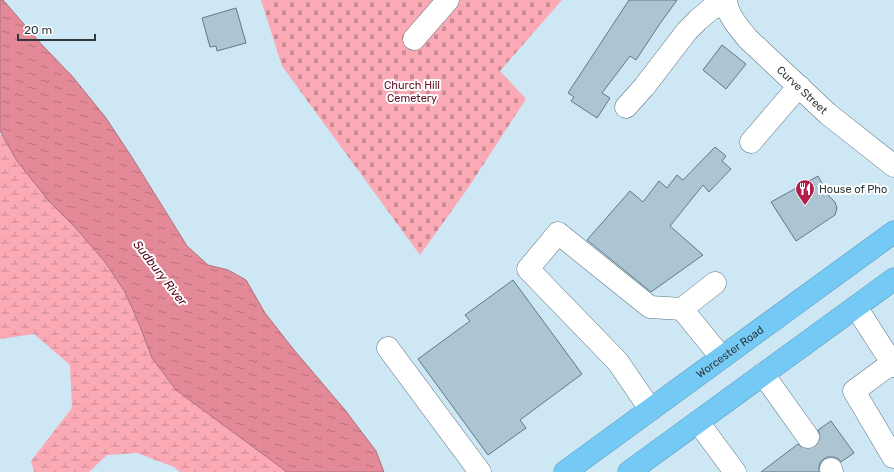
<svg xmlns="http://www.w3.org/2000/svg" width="894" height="472" font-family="Rubik,sans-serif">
	<defs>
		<pattern id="wetland-marsh" width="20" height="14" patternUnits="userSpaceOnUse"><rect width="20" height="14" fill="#faa9b5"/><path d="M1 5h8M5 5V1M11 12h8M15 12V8" fill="none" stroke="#cb8b94"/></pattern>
		<pattern id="cemetery-stones" width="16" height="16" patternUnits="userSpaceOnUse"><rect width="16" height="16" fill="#faa9b5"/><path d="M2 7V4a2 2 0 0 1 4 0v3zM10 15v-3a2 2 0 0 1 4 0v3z" fill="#cb8b94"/></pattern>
		<pattern id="water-ripples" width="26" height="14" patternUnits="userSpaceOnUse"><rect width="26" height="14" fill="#e38997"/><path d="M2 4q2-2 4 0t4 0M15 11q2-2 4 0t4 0" fill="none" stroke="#b8717c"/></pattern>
	</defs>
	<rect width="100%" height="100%" fill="#cee7f5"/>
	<path fill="url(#wetland-marsh)" d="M0 135H2L17 161 48 200 74 226 105 262 125 292 140 326 152 358 176 390 283 469 286 472H180L174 467 137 453 107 455 89 472H34L31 461 72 408 70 365 34 334 0 339Z"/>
	<path fill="url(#cemetery-stones)" d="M261 0H562L500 71 526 99 468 188 420 255 282 66Z"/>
	<path fill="url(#water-ripples)" stroke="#ad717c" d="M0 0H3L43 46 72 76 106 118 133 159 187 246 208 265 228 270 246 280 265 313 294 350 345 410 376 451 384 472H286L283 469 176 390 152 358 140 326 125 292 105 262 74 226 48 200 17 161 0 131Z"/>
	<g fill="#acc5d2" stroke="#627986">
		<path d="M629 0H677L659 25 636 60 630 56 602 93 610 98 597 118 571 101 574 97 568 93Z"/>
		<path d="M236 8 246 43 217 51 216 46 210 47 202 18Z"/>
		<path d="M722 45 746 64 726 89 703 70Z"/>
		<path d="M715 147 726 156 722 161 731 169 709 192 703 185 670 226 703 255 651 292 587 240 630 191 643 202 659 181 667 188 677 175 683 180Z"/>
		<path d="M818 176 829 196 835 202 837 208 835 215 796 241 771 202Z"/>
		<path d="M513 280 582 374 520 420 526 428 488 455 418 359 470 321 465 315Z"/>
		<path d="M831 421 854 453 841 462 839 459 834 457H827L821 461 819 466V472H761L798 444 803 448 809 449 815 447 819 442 820 435 818 430Z"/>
	</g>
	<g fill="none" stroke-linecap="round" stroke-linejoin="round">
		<path stroke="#aec4d0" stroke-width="22" stroke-dasharray="22 11" stroke-linecap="butt" d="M808 437 831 469"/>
		<defs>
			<g id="minor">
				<path id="s1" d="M726 0C727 15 739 28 748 39L828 114 894 166"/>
				<path d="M414 39 448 0"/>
				<path d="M626 107 644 87 687 31 698 20 711 9 726 3"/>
				<path d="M751 142 799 86"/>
				<path d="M856 307 894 366"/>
				<path d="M682 309 715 283"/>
				<path d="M388 348 480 472"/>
				<path d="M892 363 854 391 893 457H894"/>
				<path d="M763 374 808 437"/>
				<path d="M650 409 618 362 528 269 558 233 650 307 682 309 721 357"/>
				<path d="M698 422 735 472"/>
				<path d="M831 469 832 472"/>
			</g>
			<g id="highway">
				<path id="s2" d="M565 472 894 232"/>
				<path d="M629 472 894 279"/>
			</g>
		</defs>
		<use href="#minor" stroke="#5d7480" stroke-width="23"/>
		<use href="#highway" stroke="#5c97b5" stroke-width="23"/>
		<use href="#minor" stroke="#fff" stroke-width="22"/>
		<use href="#highway" stroke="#75caf5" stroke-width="22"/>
	</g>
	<defs>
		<symbol id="restaurant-pin" viewBox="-11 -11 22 30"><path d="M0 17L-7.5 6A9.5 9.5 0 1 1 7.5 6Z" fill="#b01e4b" stroke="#fff"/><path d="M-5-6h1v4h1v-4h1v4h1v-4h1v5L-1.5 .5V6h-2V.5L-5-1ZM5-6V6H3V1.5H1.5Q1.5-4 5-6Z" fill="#fff"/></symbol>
	</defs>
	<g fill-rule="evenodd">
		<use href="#restaurant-pin" x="794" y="178" width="22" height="30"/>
	</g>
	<g text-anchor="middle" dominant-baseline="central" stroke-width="4" stroke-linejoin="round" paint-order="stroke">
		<g font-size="11" fill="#64152a" stroke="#fff">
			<text x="412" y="85">Church Hill<tspan x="412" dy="13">Cemetery</tspan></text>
		</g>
		<g font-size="11" fill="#2e383d" stroke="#fff">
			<text stroke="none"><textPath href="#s1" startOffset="120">Curve Street</textPath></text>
			<text stroke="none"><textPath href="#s2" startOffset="204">Worcester Road</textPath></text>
		</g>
		<g font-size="11" fill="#2e383d" stroke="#fff" text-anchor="start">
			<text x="819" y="189">House of Pho</text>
		</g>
		<g font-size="12" font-style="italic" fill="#54011d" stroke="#fff">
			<text transform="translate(160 273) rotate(52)">Sudbury River</text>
		</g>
	</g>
	<path d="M18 34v6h77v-6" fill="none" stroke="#2e383d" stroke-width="2"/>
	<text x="24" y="34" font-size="12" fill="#2e383d" stroke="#ffffff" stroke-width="3" paint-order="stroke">20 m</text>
</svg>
